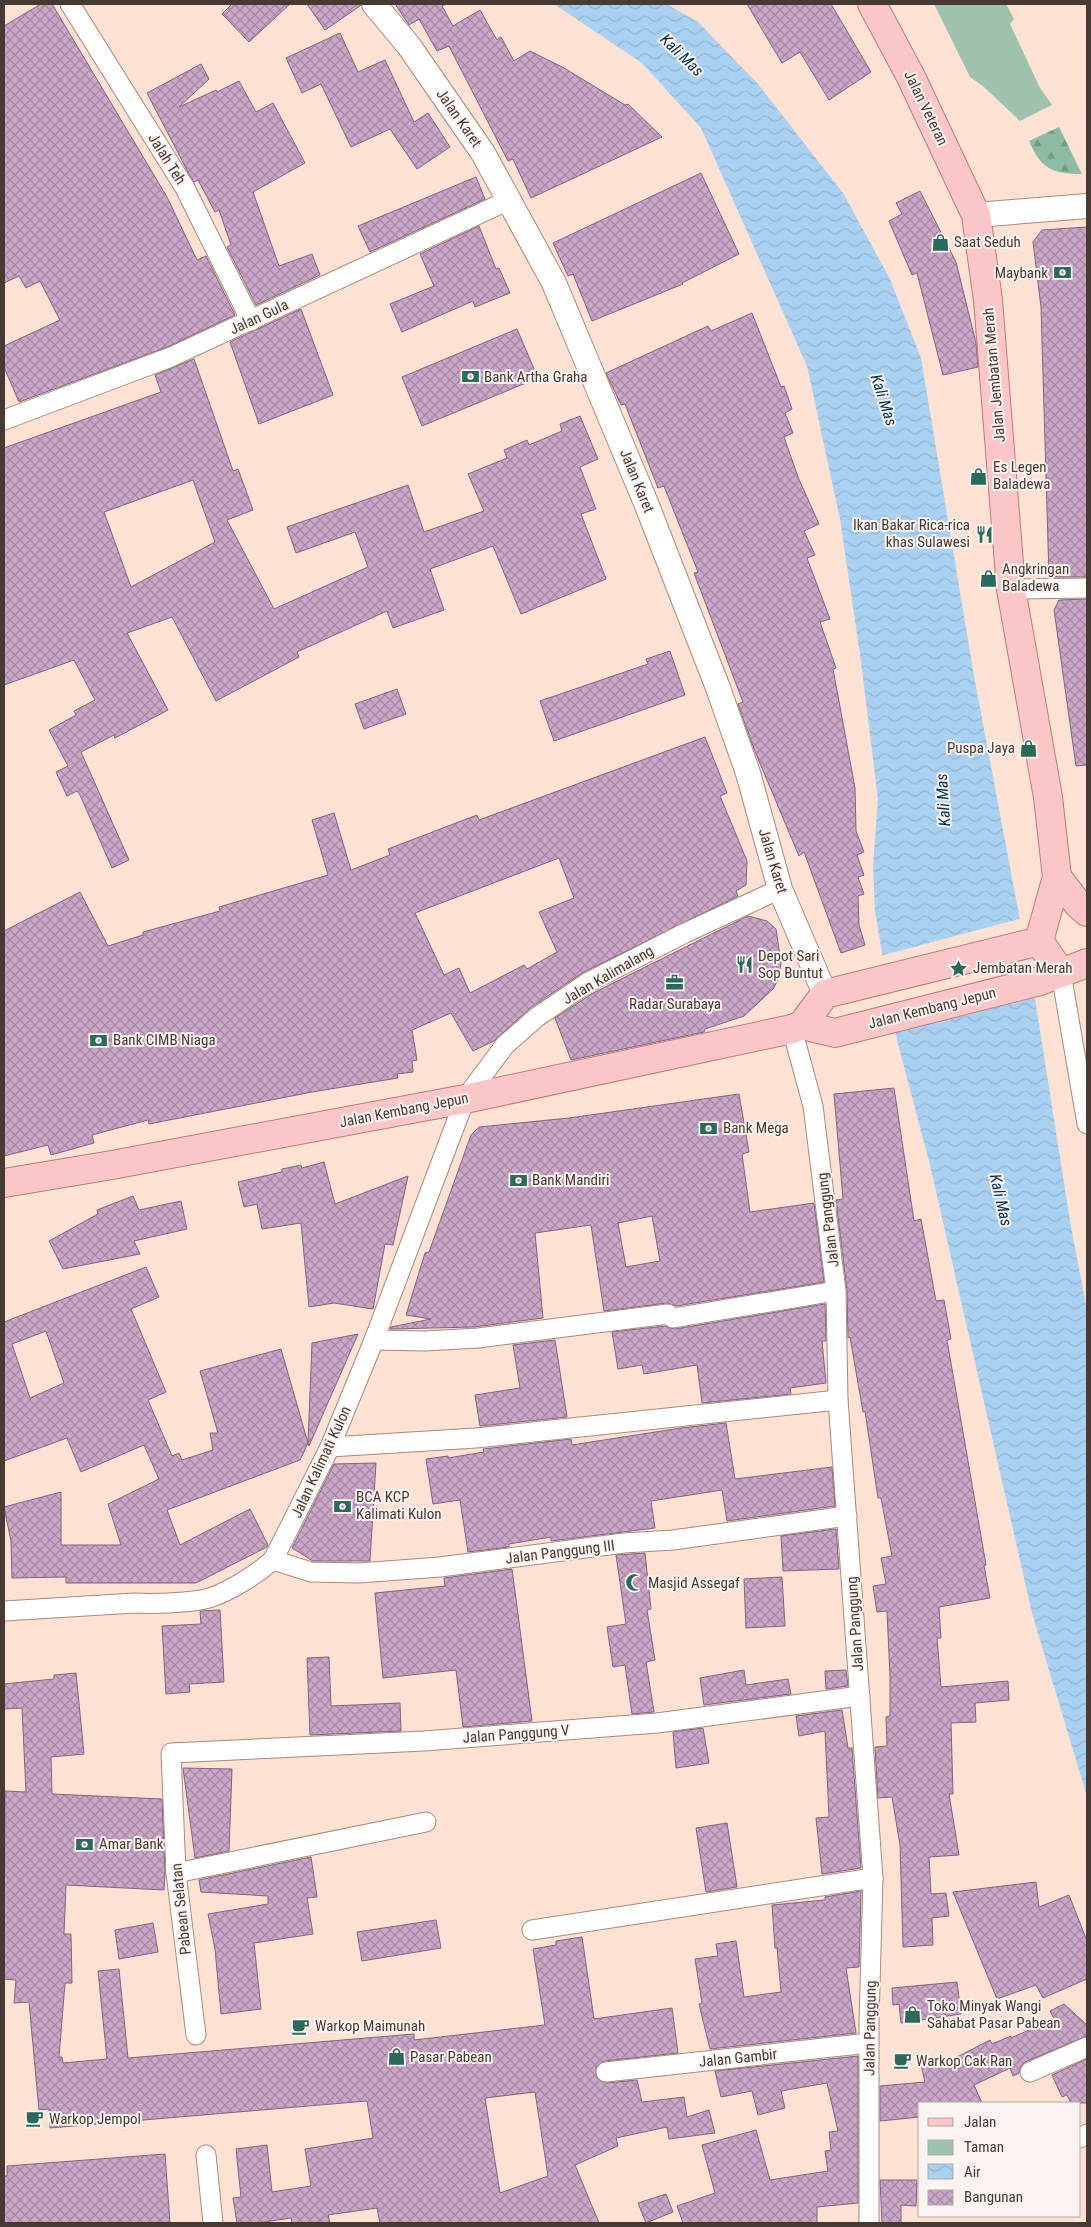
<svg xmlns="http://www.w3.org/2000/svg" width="1091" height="2227" font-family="'Roboto Condensed',sans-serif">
	<defs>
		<pattern id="forest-firs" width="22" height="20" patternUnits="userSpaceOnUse" patternTransform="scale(1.25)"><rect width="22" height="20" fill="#8dbca2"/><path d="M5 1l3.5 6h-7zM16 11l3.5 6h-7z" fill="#759a85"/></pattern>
		<pattern id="water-waves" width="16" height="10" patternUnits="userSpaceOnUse" patternTransform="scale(1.25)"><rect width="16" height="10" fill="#a9d1f1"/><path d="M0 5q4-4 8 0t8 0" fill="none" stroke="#93b4cf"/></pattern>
		<pattern id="building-cross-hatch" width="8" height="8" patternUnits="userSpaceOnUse" patternTransform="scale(1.25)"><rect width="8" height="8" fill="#caa6c8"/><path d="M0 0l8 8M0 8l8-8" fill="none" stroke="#a688a3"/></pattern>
	</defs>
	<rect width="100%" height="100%" fill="#fde1d3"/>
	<path fill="#9ec2ad" d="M934 4H1006L1014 19 1010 24 1040 88 1052 105 1020 121 984 87 970 77Z"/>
	<path fill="url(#forest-firs)" d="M1059 127 1082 174C1052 174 1041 169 1029 141Z"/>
	<path fill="url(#water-waves)" d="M554 4H666L698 22 758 84 843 193 889 277 921 358 974 676 1036 1005 1070 1221 1087 1311V1797L1032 1613 930 1165 897 1040 875 911 873 865 878 799 860 654 840 519 807 366 701 128 642 63Z"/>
	<path fill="#fde1d3" d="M1023 918 1038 997 896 1033 880 956Z"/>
	<g fill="url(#building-cross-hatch)" stroke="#7e667d" fill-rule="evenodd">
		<path d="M41 4H52L167 197 197 260 206 256 235 315 167 347 19 402 4 367V346L60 320 40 281 26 288 19 276 4 283V26Z"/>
		<path d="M232 4H290L249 42 222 14Z"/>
		<path d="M307 4H361L360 6 325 30Z"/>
		<path d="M395 4H446L442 6 453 26 480 10 497 40 501 37 514 61 530 51 564 68 625 105 628 104 662 137 531 198 513 159 508 161 449 46 437 51 419 19 409 25Z"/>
		<path d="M747 4H831L871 72 829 100 800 52 782 63Z"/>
		<path d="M340 33 358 72 385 60 414 122 428 113 450 147 417 169 390 129 351 147 321 84 302 93 286 58Z"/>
		<path d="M201 64 209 79 179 107 216 90 217 92 239 81 256 112 273 103 305 163 253 192 279 266 312 254 320 275 256 305 227 247 231 245 219 210 215 212 198 180 194 182 189 174 147 93Z"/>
		<path d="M701 173 739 254 682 283 683 284 592 321 573 274 568 276 553 243Z"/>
		<path d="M476 177 485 199 370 252 358 226Z"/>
		<path d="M920 191 956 262 976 343 978 367 943 375 917 273 912 275 889 221 902 214 896 203Z"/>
		<path d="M479 226 496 269 499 268 510 293 475 307 473 301 402 332 390 304 434 286 420 254Z"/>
		<path d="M1087 227V577H1049L1041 307 1033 242 1042 230Z"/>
		<path d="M301 309 333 395 259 424 230 342Z"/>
		<path d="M752 313 781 387 784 386 792 409 785 413 793 433 784 437 798 477 819 524 804 531 815 555 807 558 830 619 820 622 836 668 833 669 855 788 856 831 864 852 857 855 864 875 858 877 864 894 858 896 859 925 865 945 841 953 804 852 799 856 754 749 738 704 743 702 694 573 698 572 664 486 658 488 625 404 621 405 606 373 708 326 711 331Z"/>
		<path d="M517 329 538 378 422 426 402 377Z"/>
		<path d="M194 359 233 471 238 469 253 510 227 520 274 609 368 567 355 532 296 553 287 527 408 485 424 532 484 511 468 474 507 458 504 450 527 440 529 445 562 431 560 424 580 416 598 459 580 467 596 509 581 514 606 579 521 614 493 546 430 569 444 610 393 628 387 611 297 652 299 657 216 701 172 617 127 633 168 710 115 738 114 735 81 752 129 860 112 868 80 795 77 791 67 796 56 772 68 766 49 730 76 715 74 711 95 700 74 660 4 685V448L161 392 155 375ZM193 480 215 542 131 587 104 512Z"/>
		<path d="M1087 599V765L1076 766 1054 610 1059 600Z"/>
		<path d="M670 651 685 695 554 741 540 701 648 664 646 659Z"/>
		<path d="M397 689 406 714 364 729 355 704Z"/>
		<path d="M705 737 727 793 720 796 747 861 746 885 736 891 738 896 582 973 530 1008 494 1041 473 1051 451 1013 412 1030 417 1060 412 1061 413 1072 397 1074 398 1078 312 1092 149 1124 148 1120 92 1135 94 1143 51 1155 48 1145 4 1156V931L80 892 108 946 143 935V932L220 911 219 907 328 875 312 820 334 813 351 870 390 855 388 849 477 815 479 820ZM559 858 574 898 539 912 557 952 527 969 524 965 470 993 459 968 444 975 415 913Z"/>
		<path d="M748 916 767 921 776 929 781 963 778 980 773 989 744 1016 705 1029 704 1032 571 1060 555 1018 593 993Z"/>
		<path d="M894 1088 914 1221 921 1219 936 1301 944 1300 951 1339 947 1340 986 1565 984 1566 990 1598 939 1607 941 1638H937L941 1687 1008 1681 1009 1700 975 1703 976 1722 951 1723 953 1794H949L959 1855 929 1857 931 1894 946 1893 949 1916 932 1918 933 1945 903 1947 900 1845 892 1797 878 1798 875 1747 887 1746 886 1717 890 1716V1676L887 1611 877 1612 873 1586 886 1584 881 1558 892 1556 881 1498H878L865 1411 863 1412 850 1337 848 1338 847 1290 836 1200 843 1199 834 1094Z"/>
		<path d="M739 1094 749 1152 742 1154 750 1212 814 1203 824 1282 676 1306 667 1303 604 1311 591 1225 535 1233 543 1318 474 1327 390 1329 391 1327 431 1319 406 1315 425 1253 429 1252 471 1135 479 1127 569 1118ZM652 1216 660 1261 626 1267 618 1223Z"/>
		<path d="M324 1162 335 1204 408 1176 393 1245 385 1244 373 1309 334 1303 309 1307 301 1223 262 1229 257 1204 244 1207 238 1182 282 1172V1169L301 1165 302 1168Z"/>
		<path d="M133 1196 139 1210 181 1201 187 1229 134 1241 140 1254 63 1269 49 1241 98 1214 97 1210Z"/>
		<path d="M146 1267 159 1297 131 1309 166 1392 148 1400 172 1456 179 1453 182 1460 213 1450 210 1433H218L200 1371 281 1349 308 1443 312 1343 358 1334 309 1446 308 1443 300 1460 167 1510 180 1545 250 1509 268 1545 267 1547 196 1583H66V1577L12 1578 11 1541 4 1507 61 1492V1545H121L108 1504 159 1479 144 1445 81 1472 67 1438 4 1461V1322ZM46 1331 64 1383 30 1398 12 1344Z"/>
		<path d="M825 1304 826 1341H822L826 1383 790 1388 791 1394 702 1403 697 1365 644 1374 642 1365 618 1369 612 1332 665 1326 675 1329Z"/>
		<path d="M555 1340 567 1417 480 1426 475 1395 520 1388 513 1345Z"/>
		<path d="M726 1423 735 1479 832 1467 835 1506 727 1521 722 1490 651 1501 655 1528 551 1541V1537L509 1544V1547L468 1552 460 1500 433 1504 426 1459 448 1456V1458L484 1452 483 1449 571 1439 572 1445 681 1428Z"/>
		<path d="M376 1463 370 1561H313L292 1548 334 1464Z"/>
		<path d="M836 1529 839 1569 783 1571 781 1536Z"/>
		<path d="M645 1553 651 1609 647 1610 655 1660 646 1662 654 1712 632 1714 625 1665 613 1667 607 1627 626 1624 616 1555Z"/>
		<path d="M512 1569 532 1721 463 1727 456 1670 383 1678 375 1593 445 1586 444 1578Z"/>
		<path d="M782 1577 785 1626 746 1628 744 1579Z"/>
		<path d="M220 1610 224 1682 189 1684 190 1692 166 1694 162 1626 201 1624 200 1611Z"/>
		<path d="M329 1657 331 1706 400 1703 401 1731 310 1735 307 1658Z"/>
		<path d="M744 1670 746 1685 788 1679 791 1694 704 1705 700 1678Z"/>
		<path d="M846 1670 848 1686 826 1689 825 1671Z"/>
		<path d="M76 1673 84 1754 51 1757 52 1794 162 1799 165 1873 164 1890 66 1885 64 1934H71L72 1983H65L59 2057H62L63 2063 107 2059 98 1971 119 1969 128 2058 414 2034V2040L545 2025 533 1949 556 1945V1941L582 1937 594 2019 672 2008 678 2053 604 2061 596 2067 597 2078 607 2083 637 2080 642 2102 684 2097 687 2117 709 2110 715 2133 669 2139 667 2127 616 2138 618 2146 575 2165 599 2223H380L377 2208 328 2215 330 2223H292L291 2218 258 2223H237L233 2198 241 2197 236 2149 267 2145 272 2192 311 2186 305 2149 373 2138 367 2101 50 2128 49 2109 39 2110 29 2002 14 2003 16 1980 4 1979 5 1791 26 1792 22 1708 4 1709V1684L54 1679V1675ZM535 2092 548 2176 500 2193 485 2098Z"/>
		<path d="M842 1710 848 1748H852L861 1868 822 1874 816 1818 829 1817 825 1731 799 1736 796 1716Z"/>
		<path d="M703 1728 709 1763 676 1768 673 1732Z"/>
		<path d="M183 1768 232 1769 229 1851 195 1858Z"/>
		<path d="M727 1823 737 1887 706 1892 696 1828Z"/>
		<path d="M311 1857 317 1897 307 1898 313 1934 254 1943 261 2009 221 2014 215 1949 208 1914 268 1904V1896L201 1892 199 1880Z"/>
		<path d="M1036 1882 1039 1907 1069 1895 1087 1941V1979L1043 1998 1036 1985 997 1999 953 1892Z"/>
		<path d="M861 1891 859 1967 846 1968 856 2033 710 2049 699 2004 702 2003 695 1959 718 1956 716 1944 736 1941 744 1997 781 1992 777 1948H775L772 1905 825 1900V1897Z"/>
		<path d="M436 1920 441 1948 362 1961 357 1932Z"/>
		<path d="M153 1923 158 1952 119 1959 115 1930Z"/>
		<path d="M957 1982 961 2014 901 2023 899 2004 893 2005 892 1988Z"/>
		<path d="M1064 2004 1087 2025V2036L1025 2062 1021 2066 1019 2073 1013 2076 1010 2068 974 2085 982 2103H920V2117L880 2121V2086L925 2082 921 2065 959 2056 990 2040 992 2044 1011 2036V2038L1054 2019 1050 2011Z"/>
		<path d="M858 2056V2203L817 2207V2223H683L677 2206 715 2193 702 2145 756 2130 770 2180 828 2171 825 2151 831 2150 829 2132 838 2131 827 2083 781 2091 785 2108 758 2115 752 2091 721 2097 715 2071Z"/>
		<path d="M1087 2059V2103H1071L1067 2095 1062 2097 1052 2075Z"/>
		<path d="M165 2154 170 2223H4V2176H7V2166Z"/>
		<path d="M880 2180H917L916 2206 901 2205V2223H882Z"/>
		<path d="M666 2194 673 2212 646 2223 638 2203Z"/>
	</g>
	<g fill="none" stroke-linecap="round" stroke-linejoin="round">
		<defs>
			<g id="minor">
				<path d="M70 4 185 188 251 321"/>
				<path d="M4 420 171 357 509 200"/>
				<path d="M1011 589 1087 588"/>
				<path d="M1061 973 1087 1124"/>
				<path d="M792 1029 813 1106 836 1291 838 1400 873 1878 869 2022V2223"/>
				<path d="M374 1340 425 1341 478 1338 668 1314 673 1318 836 1291"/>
				<path d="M330 1447 476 1438 838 1400"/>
				<path d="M273 1560 311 1572 359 1573 440 1567 624 1543 673 1540 847 1516"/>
				<path d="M4 1611 135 1603C153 1604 193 1603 209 1598 229 1592 257 1574 273 1560L330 1447 374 1340 465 1099 505 1045 537 1017 587 983 685 933 780 889"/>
				<path d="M176 1873 426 1822"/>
				<path d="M532 1930 873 1878"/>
				<path d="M196 2035 176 1873 171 1753 424 1741 657 1723 860 1696"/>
				<path d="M606 2072 869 2043"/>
				<path d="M1030 2072 1087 2047"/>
				<path d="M1080 2138 1087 2134"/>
				<path d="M206 2155 213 2223"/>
			</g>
			<g id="tertiary">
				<path d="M374 4 409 46 483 153 554 283 646 503 718 688 748 773 780 889 825 994"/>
				<path d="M976 215 1087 206"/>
			</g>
			<g id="primary">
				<path d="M872 4 911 77 976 215 988 300 1011 589 1048 797 1057 877 1039 941 1061 973"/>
				<path d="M1057 877 1078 904 1087 912"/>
				<path d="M802 1025 835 1033 1040 981 1087 963"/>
				<path d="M4 1183 112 1165 465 1099 792 1029 802 1025 825 994 1032 943"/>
			</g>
		</defs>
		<use href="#minor" stroke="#a98979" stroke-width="21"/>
		<use href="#tertiary" stroke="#a98979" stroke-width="26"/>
		<use href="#primary" stroke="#b97c7a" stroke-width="30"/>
		<use href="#minor" stroke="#fff" stroke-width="19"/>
		<use href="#tertiary" stroke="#fff" stroke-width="24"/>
		<use href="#primary" stroke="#fac6c7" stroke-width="28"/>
	</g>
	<defs>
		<symbol id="shop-bare" viewBox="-9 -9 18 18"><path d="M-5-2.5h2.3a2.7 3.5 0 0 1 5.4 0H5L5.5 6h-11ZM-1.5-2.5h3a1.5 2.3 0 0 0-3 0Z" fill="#296a5a" stroke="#faf3ef" stroke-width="2.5" paint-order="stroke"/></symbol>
		<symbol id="bank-bare" viewBox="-9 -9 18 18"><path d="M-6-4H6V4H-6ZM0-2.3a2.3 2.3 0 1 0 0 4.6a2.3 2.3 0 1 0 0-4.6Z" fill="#296a5a" stroke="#faf3ef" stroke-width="2.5" paint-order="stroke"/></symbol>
		<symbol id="restaurant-bare" viewBox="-9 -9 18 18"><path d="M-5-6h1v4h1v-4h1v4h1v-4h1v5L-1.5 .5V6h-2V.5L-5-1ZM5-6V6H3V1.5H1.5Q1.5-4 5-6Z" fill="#296a5a" stroke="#faf3ef" stroke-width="2.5" paint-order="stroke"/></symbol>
		<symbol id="sight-bare" viewBox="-9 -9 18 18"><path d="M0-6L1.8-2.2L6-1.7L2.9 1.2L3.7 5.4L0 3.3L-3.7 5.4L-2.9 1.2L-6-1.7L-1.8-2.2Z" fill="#296a5a" stroke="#faf3ef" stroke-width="2.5" paint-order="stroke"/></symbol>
		<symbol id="office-bare" viewBox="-9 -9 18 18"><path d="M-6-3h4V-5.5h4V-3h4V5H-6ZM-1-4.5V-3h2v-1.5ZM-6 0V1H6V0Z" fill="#296a5a" stroke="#faf3ef" stroke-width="2.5" paint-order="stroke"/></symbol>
		<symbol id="mosque-bare" viewBox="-9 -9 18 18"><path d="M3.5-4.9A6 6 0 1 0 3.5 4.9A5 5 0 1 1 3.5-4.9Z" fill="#296a5a" stroke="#faf3ef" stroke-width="2.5" paint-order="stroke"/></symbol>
		<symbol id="cafe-bare" viewBox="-9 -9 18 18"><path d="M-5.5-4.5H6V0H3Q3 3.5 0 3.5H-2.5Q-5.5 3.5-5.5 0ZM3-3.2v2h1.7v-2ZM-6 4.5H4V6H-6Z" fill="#296a5a" stroke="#faf3ef" stroke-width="2.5" paint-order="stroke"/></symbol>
	</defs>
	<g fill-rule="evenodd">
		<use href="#shop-bare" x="928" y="230" width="25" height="25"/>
		<use href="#bank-bare" x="1050" y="260" width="25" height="25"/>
		<use href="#bank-bare" x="458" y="364" width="25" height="25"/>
		<use href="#shop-bare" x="966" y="464" width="25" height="25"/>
		<use href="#restaurant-bare" x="972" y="522" width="25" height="25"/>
		<use href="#shop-bare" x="976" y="566" width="25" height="25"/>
		<use href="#shop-bare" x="1016" y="736" width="25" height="25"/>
		<use href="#restaurant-bare" x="732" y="952" width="25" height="25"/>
		<use href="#sight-bare" x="946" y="956" width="25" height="25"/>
		<use href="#office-bare" x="662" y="970" width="25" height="25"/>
		<use href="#bank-bare" x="86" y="1028" width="25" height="25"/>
		<use href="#bank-bare" x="696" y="1116" width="25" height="25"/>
		<use href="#bank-bare" x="506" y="1168" width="25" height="25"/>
		<use href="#bank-bare" x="330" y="1494" width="25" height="25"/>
		<use href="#mosque-bare" x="622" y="1570" width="25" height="25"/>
		<use href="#bank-bare" x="72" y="1832" width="25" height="25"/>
		<use href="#shop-bare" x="900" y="2002" width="25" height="25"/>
		<use href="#cafe-bare" x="288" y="2014" width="25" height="25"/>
		<use href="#shop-bare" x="384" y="2044" width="25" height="25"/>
		<use href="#cafe-bare" x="890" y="2048" width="25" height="25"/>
		<use href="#cafe-bare" x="22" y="2106" width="25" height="25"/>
	</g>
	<g text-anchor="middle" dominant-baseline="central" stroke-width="4" stroke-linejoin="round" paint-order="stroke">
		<g font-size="15" fill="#473a32" stroke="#faf3ef">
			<text transform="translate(926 108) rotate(64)">Jalan Veteran</text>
			<text transform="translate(459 118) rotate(55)">Jalan Karet</text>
			<text transform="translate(167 159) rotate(58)">Jalah Teh</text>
			<text transform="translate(259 317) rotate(-25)">Jalan Gula</text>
			<text transform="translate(994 375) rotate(-95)">Jalan Jembatan Merah</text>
			<text transform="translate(637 481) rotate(68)">Jalan Karet</text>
			<text transform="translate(773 861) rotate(73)">Jalan Karet</text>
			<text transform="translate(608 975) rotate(-30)">Jalan Kalimalang</text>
			<text transform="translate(932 1008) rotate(-14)">Jalan Kembang Jepun</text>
			<text transform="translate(404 1110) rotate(-11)">Jalan Kembang Jepun</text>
			<text transform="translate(828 1220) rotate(-97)">Jalan Panggung</text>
			<text transform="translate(321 1462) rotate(-65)">Jalan Kalimati Kulon</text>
			<text transform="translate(560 1552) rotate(-7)">Jalan Panggung III</text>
			<text transform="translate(855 1624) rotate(-94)">Jalan Panggung</text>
			<text transform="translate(516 1734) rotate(-4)">Jalan Panggung V</text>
			<text transform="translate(181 1909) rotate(-96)">Pabean Selatan</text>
			<text transform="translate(870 2028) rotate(-89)">Jalan Panggung</text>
			<text transform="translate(738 2058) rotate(-6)">Jalan Gambir</text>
		</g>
		<g font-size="15" fill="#473a32" stroke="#faf3ef" text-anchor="start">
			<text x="954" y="242">Saat Seduh</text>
			<text x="1048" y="273" text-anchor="end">Maybank</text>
			<text x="484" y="377">Bank Artha Graha</text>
			<text x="993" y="467">Es Legen<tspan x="993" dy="17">Baladewa</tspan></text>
			<text x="970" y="525" text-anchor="end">Ikan Bakar Rica-rica<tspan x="970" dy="17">khas Sulawesi</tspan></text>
			<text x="1002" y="569">Angkringan<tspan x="1002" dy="17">Baladewa</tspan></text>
			<text x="1015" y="748" text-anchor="end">Puspa Jaya</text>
			<text x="758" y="956">Depot Sari<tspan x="758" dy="17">Sop Buntut</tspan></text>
			<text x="973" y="968">Jembatan Merah</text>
			<text x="675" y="1004" text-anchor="middle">Radar Surabaya</text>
			<text x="113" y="1040">Bank CIMB Niaga</text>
			<text x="723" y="1128">Bank Mega</text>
			<text x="532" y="1180">Bank Mandiri</text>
			<text x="356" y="1497">BCA KCP<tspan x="356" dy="17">Kalimati Kulon</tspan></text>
			<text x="648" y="1583">Masjid Assegaf</text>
			<text x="99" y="1844">Amar Bank</text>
			<text x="927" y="2006">Toko Minyak Wangi<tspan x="927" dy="17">Sahabat Pasar Pabean</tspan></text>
			<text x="315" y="2026">Warkop Maimunah</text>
			<text x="410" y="2057">Pasar Pabean</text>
			<text x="916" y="2061">Warkop Cak Ran</text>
			<text x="49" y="2119">Warkop Jempol</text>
		</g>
		<g font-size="16" font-style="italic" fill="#003250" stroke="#faf3ef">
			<text transform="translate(682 55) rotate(44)">Kali Mas</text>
			<text transform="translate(884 400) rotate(72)">Kali Mas</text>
			<text transform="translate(943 800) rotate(-94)">Kali Mas</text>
			<text transform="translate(1001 1200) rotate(77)">Kali Mas</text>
		</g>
	</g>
	<rect width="1091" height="2227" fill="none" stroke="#473a32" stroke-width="10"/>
	<rect x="918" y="2102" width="162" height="115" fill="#faf3ef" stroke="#b2a9a3"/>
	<rect x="928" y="2118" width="25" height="8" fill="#fac6c7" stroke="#b2a9a3"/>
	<text x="964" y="2127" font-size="15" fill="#473a32">Jalan</text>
	<rect x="928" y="2140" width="25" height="15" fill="#9ec2ad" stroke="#b2a9a3"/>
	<text x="964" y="2152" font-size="15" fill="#473a32">Taman</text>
	<rect x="928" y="2164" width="25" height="15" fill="url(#water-waves)" stroke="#b2a9a3"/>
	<text x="964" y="2177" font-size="15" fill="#473a32">Air</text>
	<rect x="928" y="2190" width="25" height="15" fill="url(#building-cross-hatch)" stroke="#b2a9a3"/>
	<text x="964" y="2202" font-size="15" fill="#473a32">Bangunan</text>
</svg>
